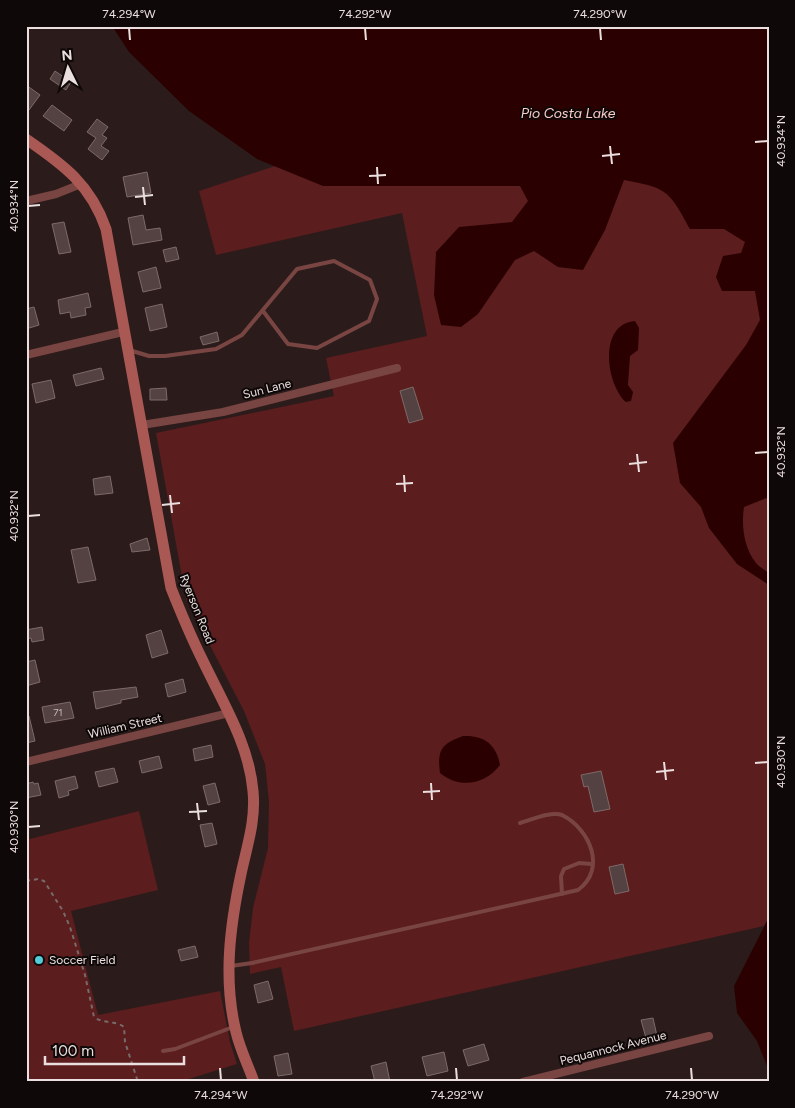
<svg xmlns="http://www.w3.org/2000/svg" width="795" height="1108" font-family="Figtree,sans-serif">
	<rect width="100%" height="100%" fill="#2b1c1b"/>
	<g fill="#5b1d1d">
		<path d="M597 131 769 227V917L764 926 294 1031 281 967 250 974 249 943 253 908 268 848 269 802 265 764 244 711 186 599 156 433 334 396 326 358 427 336 402 213 216 255 199 191 275 166Z"/>
		<path d="M139 811 158 890 71 911 98 1015 220 991 230 1042 237 1064 179 1082H26V840Z"/>
	</g>
	<g fill="#2b0001">
		<path d="M112 26H769V497L744 507C741 525 744 548 756 563 759 567 765 570 769 573V585L737 564 709 528 701 507 680 483 673 443 746 345 760 320 755 291H722L716 277 723 256 741 253 745 242 724 229H690C669 190 667 188 624 180L605 230 583 270 558 267 534 251 515 260 478 314 461 327 441 325 434 295 436 252 459 227 512 222 528 201 520 186H323L257 159 189 111 129 52Z"/>
		<path d="M635 321 639 328 638 350 630 356 628 385 633 392 631 401 626 402C606 384 598 324 635 321Z"/>
		<path d="M463 736C484 735 496 744 500 765 485 785 459 789 440 773 437 750 441 744 463 736Z"/>
		<path d="M769 917V1071L757 1041 737 1013 734 986Z"/>
	</g>
	<g fill="#534241" stroke="#7d6a69">
		<path d="M55 71 71 82 66 90 50 79Z"/>
		<path d="M26 85 40 95 26 114Z"/>
		<path d="M52 105 72 120 64 131 43 116Z"/>
		<path d="M97 119 108 127 102 135 107 138 101 146 109 151 102 160 88 149 96 138 87 132Z"/>
		<path d="M147 172 151 193 127 197 123 177Z"/>
		<path d="M143 215 146 230 160 228 162 240 133 245 128 218Z"/>
		<path d="M64 222 71 252 59 254 52 224Z"/>
		<path d="M176 247 179 259 166 262 163 250Z"/>
		<path d="M156 267 161 288 143 292 138 272Z"/>
		<path d="M88 293 91 307 85 308 86 315 71 318 70 312 60 314 58 300Z"/>
		<path d="M162 304 167 327 150 331 145 308Z"/>
		<path d="M34 307 39 325 26 329V309Z"/>
		<path d="M217 332 219 341 203 345 200 337Z"/>
		<path d="M101 368 104 379 76 386 73 375Z"/>
		<path d="M51 380 55 398 36 403 32 384Z"/>
		<path d="M413 387 423 419 409 423 400 391Z"/>
		<path d="M166 388 167 400H150V389Z"/>
		<path d="M110 476 113 493 95 495 93 479Z"/>
		<path d="M147 538 150 550 132 552 130 544Z"/>
		<path d="M88 547 96 580 78 583 71 550Z"/>
		<path d="M42 627 44 640 32 642 31 638 26 639V630Z"/>
		<path d="M161 630 168 653 152 658 146 635Z"/>
		<path d="M35 660 40 682 26 686V662Z"/>
		<path d="M183 679 186 692 168 697 165 684Z"/>
		<path d="M136 687 138 697 121 700V703L96 709 93 692Z"/>
		<path d="M70 702 74 718 45 723 42 707Z"/>
		<path d="M26 716H29L35 741 26 743Z"/>
		<path d="M211 745 213 757 195 761 193 749Z"/>
		<path d="M159 756 162 768 142 773 139 761Z"/>
		<path d="M114 768 118 782 99 787 95 772Z"/>
		<path d="M601 771 610 809 594 812 588 786 584 787 581 775Z"/>
		<path d="M75 776 78 788 68 791 69 795 59 798 55 781Z"/>
		<path d="M33 782 34 784 38 783 41 795 26 798V784Z"/>
		<path d="M215 783 220 802 208 805 203 786Z"/>
		<path d="M212 823 217 844 205 847 200 825Z"/>
		<path d="M623 864 629 891 615 894 609 867Z"/>
		<path d="M195 946 198 957 181 961 178 950Z"/>
		<path d="M268 981 273 999 258 1003 254 985Z"/>
		<path d="M653 1018 657 1036 646 1038 641 1020Z"/>
		<path d="M484 1044 489 1060 468 1066 463 1050Z"/>
		<path d="M444 1052 448 1071 427 1076 422 1057Z"/>
		<path d="M288 1053 292 1074 278 1076 274 1056Z"/>
		<path d="M386 1062 390 1082H375L371 1066Z"/>
	</g>
	<g fill="none" stroke-linecap="round" stroke-linejoin="round">
		<path stroke="#786b6a" stroke-width="2" stroke-dasharray="4 4" stroke-linecap="butt" d="M26 881 38 879 44 881 63 911 70 927 85 975 94 1017C103 1024 115 1020 124 1027L125 1042 138 1082"/>
		<g stroke="#794542" stroke-width="4">
			<path d="M129 350 149 356H165L216 349 242 335 297 269 334 261 370 280 377 299 369 321 317 348 288 344 263 311"/>
			<path d="M562 894 561 876 564 869 579 863 592 864"/>
			<path d="M231 966 252 963 578 890C607 869 590 829 562 815 551 811 531 820 520 823"/>
			<path d="M163 1051 175 1049 233 1027"/>
		</g>
		<g stroke="#794542" stroke-width="8">
			<path d="M26 201 56 194 81 184"/>
			<path d="M26 355 123 332"/>
			<path d="M142 425 223 412 397 368"/>
			<path d="M26 762 229 713"/>
			<path d="M523 1082 709 1036"/>
		</g>
		<path stroke="#aa5854" stroke-width="11" d="M26 139C64 165 91 185 106 229L171 588C181 613 191 637 203 661 223 703 249 744 253 791 256 820 247 846 241 874 230 926 223 979 236 1032 240 1049 248 1065 254 1082"/>
	</g>
	<path fill="none" stroke="#eadfde" stroke-width="2" d="M129 28 130 40M365 28 366 40M600 28 601 40M755 142 768 141M610 146 612 164M602 156 620 154M377 167 378 184M369 176 386 175M143 187 145 205M135 197 153 195M28 206 40 205M755 453 768 452M637 454 639 472M629 464 647 462M404 475 405 492M396 484 413 483M170 495 172 513M162 505 180 503M28 516 40 515M664 762 666 780M755 763 768 762M656 772 674 770M431 783 432 800M423 792 440 791M197 803 199 820M189 812 207 811M28 827 40 826M220 1068 221 1080M456 1068 457 1080M691 1068 692 1080"/>
	<circle fill="#52ccd6" stroke="#0f0808" stroke-width="2" cx="39" cy="960" r="5"/>
	<g text-anchor="middle" dominant-baseline="central" stroke-width="4" stroke-linejoin="round" paint-order="stroke">
		<g font-size="10" fill="#c4b8b7">
			<text x="58" y="712">71</text>
		</g>
		<g font-size="12" fill="#eadfde" stroke="#0f0808">
			<text transform="translate(267 389) rotate(-14)">Sun Lane</text>
			<text transform="translate(197 609) rotate(68)">Ryerson Road</text>
			<text transform="translate(125 726) rotate(-13)">William Street</text>
			<text transform="translate(613 1048) rotate(-14)">Pequannock Avenue</text>
		</g>
		<g font-size="12" fill="#eadfde" stroke="#0f0808" text-anchor="start">
			<text x="49" y="960">Soccer Field</text>
		</g>
		<g font-size="14" font-style="italic" fill="#facdc9" stroke="#0f0808">
			<text x="568" y="113">Pio Costa Lake</text>
		</g>
	</g>
	<rect width="795" height="1108" fill="none" stroke="#0f0808" stroke-width="55"/>
	<g transform="translate(68 68) rotate(355)" stroke="#0f0808" stroke-width="4" paint-order="stroke">
	<path d="M0-4L9 19L0 12L-9 19Z" fill="#eadfde"/>
	<text y="-8" font-size="14" font-weight="bold" text-anchor="middle" fill="#eadfde">N</text>
	</g>
	<path d="M45 1056v8h139v-8" fill="none" stroke="#eadfde" stroke-width="2.5"/>
	<text x="52" y="1056" font-size="15" fill="#eadfde" stroke="#0f0808" stroke-width="4" paint-order="stroke">100 m</text>
	<rect x="28" y="28" width="740" height="1052" fill="none" stroke="#eadfde" stroke-width="2"/>
	<g font-size="12" text-anchor="middle" fill="#eadfde">
		<text x="129" y="18">74.294°W</text>
		<text x="365" y="18">74.292°W</text>
		<text x="600" y="18">74.290°W</text>
		<text transform="translate(781 141) rotate(-90)" y="4">40.934°N</text>
		<text transform="translate(14 206) rotate(-90)" y="4">40.934°N</text>
		<text transform="translate(781 452) rotate(-90)" y="4">40.932°N</text>
		<text transform="translate(14 516) rotate(-90)" y="4">40.932°N</text>
		<text transform="translate(781 762) rotate(-90)" y="4">40.930°N</text>
		<text transform="translate(14 827) rotate(-90)" y="4">40.930°N</text>
		<text x="221" y="1099">74.294°W</text>
		<text x="457" y="1099">74.292°W</text>
		<text x="692" y="1099">74.290°W</text>
	</g>
</svg>
